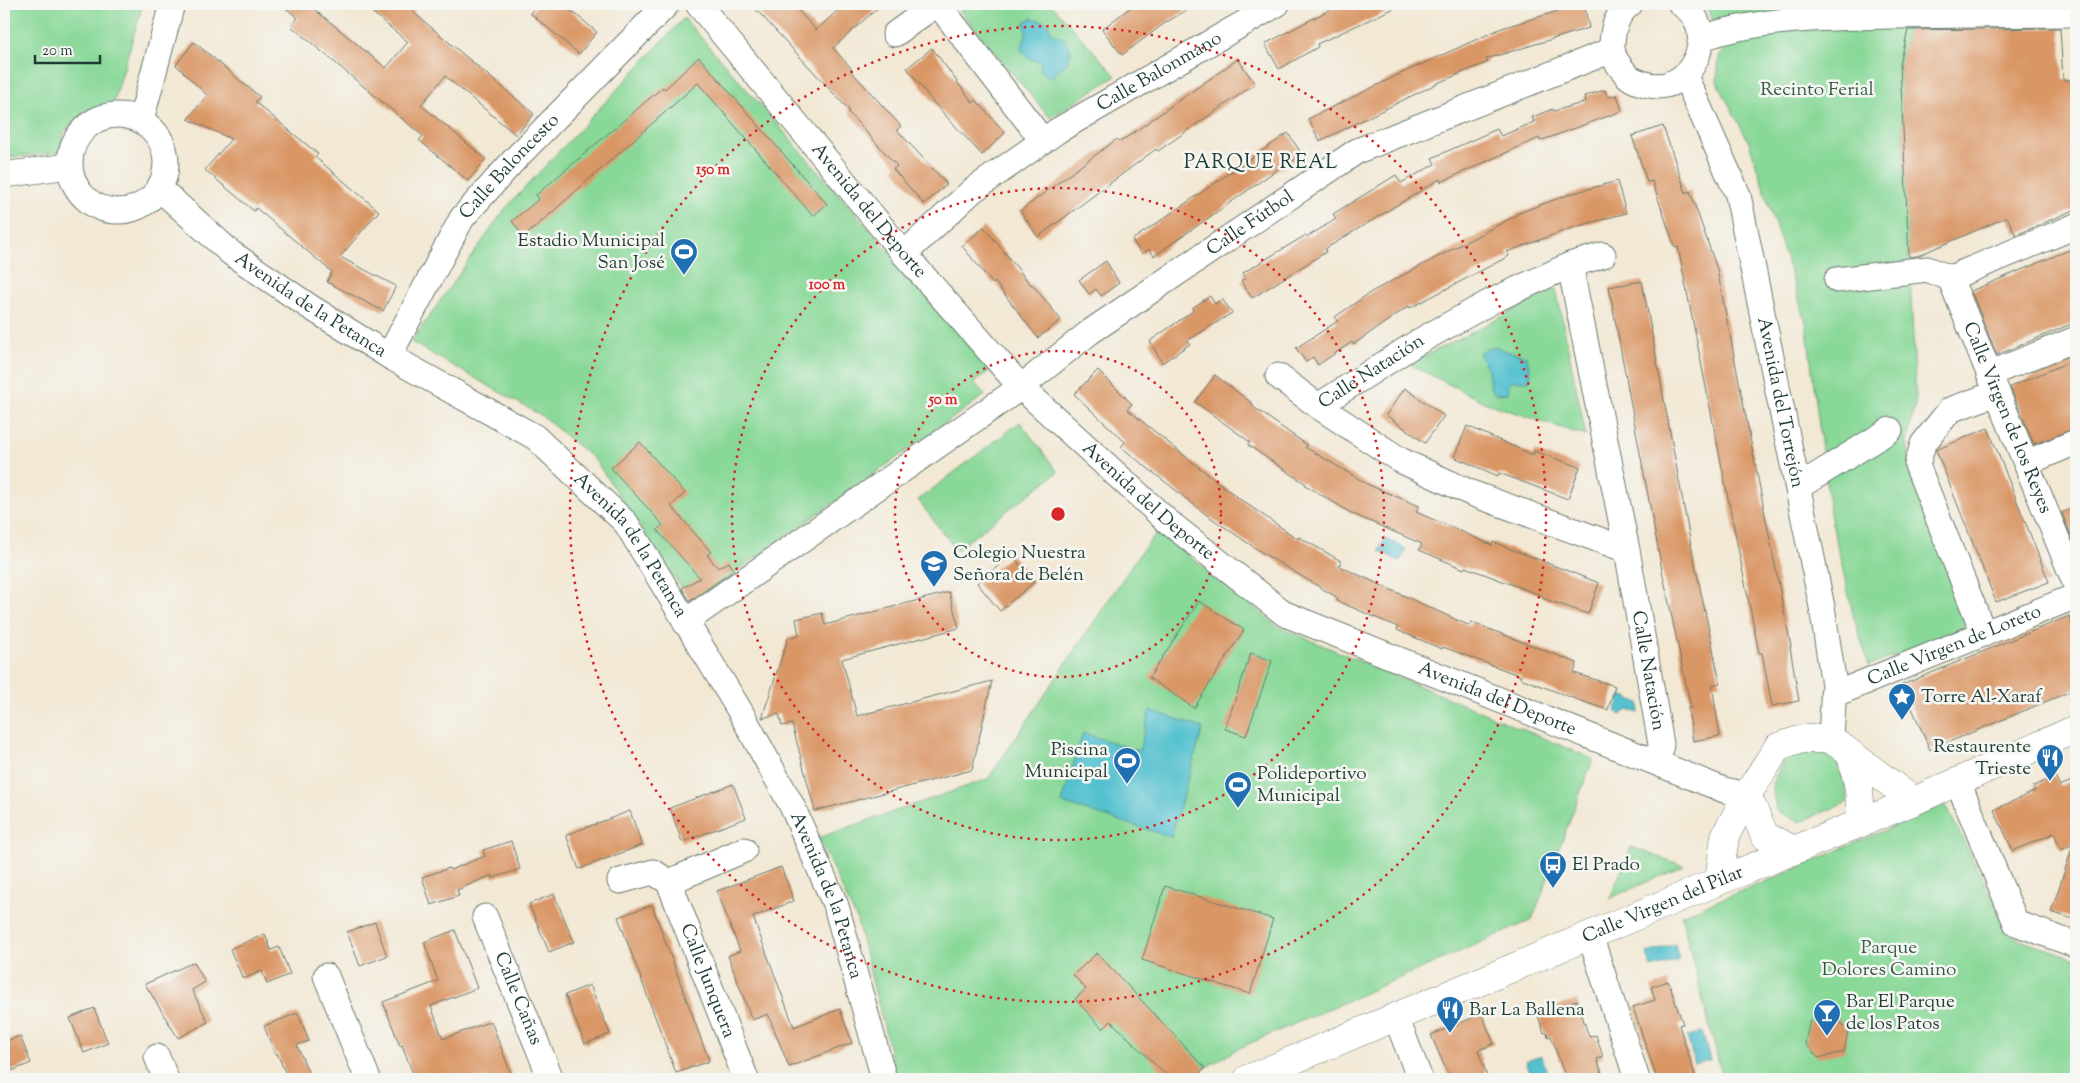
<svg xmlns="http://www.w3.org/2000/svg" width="2080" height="1083" font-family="'Sorts Mill Goudy',serif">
	<rect width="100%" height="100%" fill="#f6f6f2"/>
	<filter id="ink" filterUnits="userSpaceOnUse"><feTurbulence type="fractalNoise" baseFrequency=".02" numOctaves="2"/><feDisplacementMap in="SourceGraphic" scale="10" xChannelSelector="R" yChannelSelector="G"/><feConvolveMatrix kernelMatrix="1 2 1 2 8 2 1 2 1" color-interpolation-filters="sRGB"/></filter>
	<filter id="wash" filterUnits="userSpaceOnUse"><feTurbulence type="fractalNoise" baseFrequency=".0096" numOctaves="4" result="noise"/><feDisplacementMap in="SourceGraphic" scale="20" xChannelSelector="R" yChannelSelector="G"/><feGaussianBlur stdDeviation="1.12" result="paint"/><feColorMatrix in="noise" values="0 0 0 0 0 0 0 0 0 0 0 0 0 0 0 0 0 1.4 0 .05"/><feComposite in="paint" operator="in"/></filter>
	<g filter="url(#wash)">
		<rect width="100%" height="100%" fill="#f2e8d4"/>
		<g fill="#88d898" stroke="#548a66">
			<path d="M4 4H143L113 105 90 110 64 132 60 152 4 158Z"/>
			<path d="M970 4H1051L1116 76 1050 118 960 11Z"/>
			<path d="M1712 4H1914L1900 64 1916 399 1907 442 1911 468 1973 627 1869 666 1854 618 1830 514 1806 322 1749 142 1717 82 1719 56 1734 40 1736 15 1713 21 1709 10Z"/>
			<path d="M684 18 992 369 974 382 985 395 692 603 595 460 542 416 411 342 505 209Z"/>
			<path d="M1556 289 1586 436 1486 403 1409 364Z"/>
			<path d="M1020 422 1058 472 956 550 918 500Z"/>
			<path d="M1158 531 1277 626 1593 759 1532 920 1237 1049 1205 1068 1194 1079H897L857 920 818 838 988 779 1141 552Z"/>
			<path d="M1818 750 1836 761 1844 780 1848 802 1799 822 1776 810 1772 783 1786 756Z"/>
			<path d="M1945 804 2011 936 2076 959V1079H1723L1681 915 1770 880Z"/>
			<path d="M1631 847 1684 866 1610 898Z"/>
		</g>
		<g fill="#55c1cf" stroke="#3a7f82">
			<path d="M1032 18 1047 22 1052 33 1064 38 1071 51 1067 63 1050 78 1040 70 1041 62 1029 59 1021 49 1026 35 1024 22Z"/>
			<path d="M1495 346 1506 351 1526 356 1531 373 1529 381H1510L1508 393 1495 394 1490 387 1488 370 1479 353Z"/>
			<path d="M1385 538 1406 549 1400 561 1379 551Z"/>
			<path d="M1622 695 1639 703V713L1628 710 1620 715 1615 711Z"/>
			<path d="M1150 710 1203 728 1171 837 1062 803 1083 733 1139 751Z"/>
			<path d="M1675 944 1679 960 1651 968 1647 953Z"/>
			<path d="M1702 1032 1710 1060 1695 1064 1687 1037Z"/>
			<path d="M1542 1056 1549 1079H1532L1526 1061Z"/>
		</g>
		<g id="blocks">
			<g fill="#da9766">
				<path d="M281 4H308L386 68 408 42 362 4H419L413 12 534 114 516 135 445 76 421 105 486 159 468 181 419 140 423 136 291 26 298 18Z"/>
				<path d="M538 4H563L597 32 579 54 530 13Z"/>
				<path d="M751 4H792L816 30 845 4H882L833 48 851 68 850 70 901 126 897 130 947 184 924 204 893 169 897 166 848 112 849 110Z"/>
				<path d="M1135 4H1197L1165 23 1122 55 1102 29Z"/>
				<path d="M1340 4H1403L1317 44 1318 47 1279 69 1265 44Z"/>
				<path d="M1581 4H1584L1589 28 1486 59 1488 62 1440 82 1320 141 1308 119 1402 73 1502 28Z"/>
				<path d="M2060 28 2063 80H2076V209L2016 235 2007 217 1917 256 1909 257 1900 64 1908 30Z"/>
				<path d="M194 42 260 97 255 102 318 154 315 157 379 211 340 257 396 286 383 311 327 282 332 272 256 208 254 211 205 170 231 139 188 119 207 95 176 65Z"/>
				<path d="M932 48 973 103 976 100 1005 133 982 155 933 102 907 68Z"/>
				<path d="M699 57 827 204 813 216 698 83 524 237 512 221 539 199 536 195 663 87 665 89Z"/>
				<path d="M1238 59 1255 84 1158 151 1156 149 1038 237 1020 211 1117 139 1120 142Z"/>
				<path d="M1605 90 1608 97 1617 95 1622 111 1540 141 1539 138 1441 182 1440 179 1325 249 1326 252 1252 298 1241 281 1246 278 1243 273 1306 235 1307 237 1336 219 1333 214 1396 175 1401 183 1435 164 1432 158 1497 129 1501 136 1534 122 1532 117 1553 109 1554 111 1586 102 1584 96Z"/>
				<path d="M1663 126 1686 193 1690 191 1717 269 1791 647H1790L1799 701 1772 706 1762 653H1759L1678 247 1675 248 1652 181 1647 182 1632 136Z"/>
				<path d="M1288 133 1300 151 1297 152 1300 156 1282 169 1281 167 1154 256 1149 249 1142 254 1132 240Z"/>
				<path d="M1617 181 1626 213 1572 228 1507 252 1509 256 1410 308 1409 306 1354 344 1352 342 1318 365 1313 357 1306 362 1296 348 1338 321 1335 317 1371 292 1517 215 1516 214 1570 194Z"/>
				<path d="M984 227 1031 285 1032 284 1061 320 1038 338 995 282 993 284 962 246Z"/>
				<path d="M2076 247V322L1997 355 1971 291Z"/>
				<path d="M1106 261 1119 283 1101 296 1096 289 1089 294 1079 280Z"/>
				<path d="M1642 281 1690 540 1720 683 1712 685 1720 736 1693 741 1688 708H1691L1662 570 1609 287Z"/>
				<path d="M1210 296 1215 304 1222 299 1232 313 1187 341 1190 344 1162 363 1150 341 1193 311 1192 308Z"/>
				<path d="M2076 359V428L2034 444 2010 387Z"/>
				<path d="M1098 370 1132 404 1127 409 1191 461 1241 500 1298 539 1299 537 1341 561 1339 566 1470 626 1471 622 1577 663 1574 673 1615 686 1608 710 1581 701 1520 678 1521 676 1443 647 1442 649 1397 630 1398 627 1337 601 1338 598 1261 552 1207 515 1121 447 1125 442 1074 394Z"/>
				<path d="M1215 375 1253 404 1252 406 1307 445 1305 447 1369 485 1419 506 1416 512 1492 545 1493 542 1599 583 1588 614 1542 598 1543 596 1465 567 1464 569 1419 550 1422 544 1353 514 1305 485 1306 484 1248 445 1250 442 1195 402Z"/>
				<path d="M1405 388 1444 416 1425 443 1386 415Z"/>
				<path d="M1467 426 1533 455 1534 451 1580 467 1568 499 1499 473 1498 476 1454 457Z"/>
				<path d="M1988 428 2049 582 1996 602 1936 450Z"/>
				<path d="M640 442 685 493 671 506 711 552 707 555 718 568 729 562 734 570 690 601 682 588 700 578 657 530 663 525 611 468Z"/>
				<path d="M2076 506V548L2062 513Z"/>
				<path d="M1012 555 1034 582 1000 611 977 583Z"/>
				<path d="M949 592 959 628 842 659 857 716 992 681 972 770 815 811 792 724 782 726 779 714 762 718 788 638 799 635 796 619 822 613 825 625Z"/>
				<path d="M1199 601 1244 630 1194 708 1149 678Z"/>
				<path d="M2069 616 2076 636V689L1930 750 1902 685Z"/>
				<path d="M1251 653 1272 661 1246 736 1225 729Z"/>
				<path d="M2055 776 2060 786 2076 779V843L2061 850 2054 833 2013 851 1994 810 2035 791 2033 787Z"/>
				<path d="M733 784 746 818 682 842 670 808Z"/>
				<path d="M630 811 642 845 579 869 566 835Z"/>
				<path d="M511 841 520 869 493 878 492 875 457 890 459 896 431 905 422 877 449 868 450 870 485 856 483 850Z"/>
				<path d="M2073 846H2076V920L2051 912Z"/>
				<path d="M781 867 794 901 753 917 794 1027 840 1009 852 1043 789 1067 768 1014 752 1020 728 956 740 951 717 891Z"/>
				<path d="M1165 886 1273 919 1250 994 1142 960Z"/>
				<path d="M554 894 574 942 549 952 529 904Z"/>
				<path d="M652 905 709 1061 676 1073 618 917Z"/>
				<path d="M375 922 387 956 360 966 347 932Z"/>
				<path d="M455 930 477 988 431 1006 443 1039 491 1021 513 1079H415L402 1045 400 1046 383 1002 438 981 424 942Z"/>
				<path d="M265 934 271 950 279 947 290 974 267 984 262 971 243 979 230 949Z"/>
				<path d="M1097 953 1205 1068 1194 1079H1170L1111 1021 1103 1029 1075 999 1086 989 1073 975Z"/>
				<path d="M194 962 205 982 192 990 208 1022 178 1038 145 984Z"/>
				<path d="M1668 981 1683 1024 1679 1025 1696 1079H1657L1633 1007 1655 1000 1651 987Z"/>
				<path d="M590 985 610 1034 585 1044 565 995Z"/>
				<path d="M1577 1000 1589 1037 1596 1035 1603 1057 1597 1059 1604 1079H1566L1551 1036 1548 1037 1547 1032 1544 1033 1537 1013Z"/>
				<path d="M94 1008 108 1043 84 1053 70 1018Z"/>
				<path d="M298 1013 309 1041 297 1045 311 1079H288L277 1053 275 1054 264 1026Z"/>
				<path d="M1482 1014 1494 1044 1478 1050 1488 1079H1450L1431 1035Z"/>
				<path d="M1834 1014 1848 1031 1844 1052 1818 1058 1805 1043 1810 1020Z"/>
				<path d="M20 1036 31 1063 4 1074V1042Z"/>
			</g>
		</g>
	</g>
	<g filter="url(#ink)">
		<use href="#blocks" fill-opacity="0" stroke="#69796c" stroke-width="1"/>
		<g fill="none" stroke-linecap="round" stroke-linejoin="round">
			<defs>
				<g id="street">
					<path id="s1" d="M698 4 904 254 1021 387 1166 520 1285 614 1724 790 1747 795"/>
					<path d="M938 4 1043 141"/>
					<path d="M1630 4C1616 14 1612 30 1612 47 1612 57 1619 66 1626 74 1631 80 1638 82 1645 84 1692 98 1722 29 1681 4"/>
					<path d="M895 34 936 4"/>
					<path d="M1701 38C1762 18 1826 18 1890 16 1952 15 2014 14 2076 14"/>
					<path id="s2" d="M1685 76 1738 195 1822 607 1834 685 1831 739"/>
					<circle cx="118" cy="163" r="48"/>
					<path d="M141 120 172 4"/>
					<path d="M4 175 69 166"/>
					<path id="s3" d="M159 188 231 253 310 307 389 356 535 437 626 523 740 711 792 806 836 906 884 1079"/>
					<path id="s4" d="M904 254 972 191 1057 131 1277 4"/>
					<path d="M1570 265 1603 255"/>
					<path id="s5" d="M1950 278 2076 585"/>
					<path d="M1950 278 2076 226"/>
					<path d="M1837 280 1927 269 1950 278"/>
					<path id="s6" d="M389 356 462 218 514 160 667 4"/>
					<path d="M1989 374 2076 339"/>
					<path d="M1278 376 1318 406"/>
					<path d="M2026 463 2076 442"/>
					<path d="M1798 487 1890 430"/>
					<path id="s7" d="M1627 550 1471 493 1400 460 1318 406 1418 342 1492 301 1570 265 1627 550 1661 744 1659 763"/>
					<path id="s8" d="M685 622 1021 387 1090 332 1357 151 1612 50"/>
					<path d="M1984 634 1917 465 1923 444 1950 410 1997 393"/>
					<path id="s9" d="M1833 695 2076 596"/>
					<path d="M1958 782 2016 923 2076 945"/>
					<path d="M620 881 653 872 669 882 744 850"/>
					<path id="s10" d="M669 882 746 1079"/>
					<path id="s11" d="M485 917 551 1079"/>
					<path d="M1590 935 1637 1079"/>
					<path d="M326 976 368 1079"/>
					<path d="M1396 1017 1420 1079"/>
					<path d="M157 1057 166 1079"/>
				</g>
				<g id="secondary">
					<path d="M1851 755 1859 788 1861 823"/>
					<path d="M1747 795 1765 836 1794 850"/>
					<path d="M1719 881 1725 836 1747 795 1778 747 1802 739H1831L1914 801"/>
					<path id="s12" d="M1248 1079 1719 881 1914 801 2076 729"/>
				</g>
			</defs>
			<use href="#street" stroke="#69796c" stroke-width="27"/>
			<use href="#secondary" stroke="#69796c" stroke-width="29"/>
			<use href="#street" stroke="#fff" stroke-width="25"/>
			<use href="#secondary" stroke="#fff" stroke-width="28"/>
		</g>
	</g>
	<g fill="none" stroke="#d62828" stroke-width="2.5" stroke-dasharray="2.5 5">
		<circle cx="1058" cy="514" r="163"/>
		<circle cx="1058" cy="514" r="326"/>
		<circle cx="1058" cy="514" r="488"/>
	</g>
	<defs>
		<symbol id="stadium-pin" viewBox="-11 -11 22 30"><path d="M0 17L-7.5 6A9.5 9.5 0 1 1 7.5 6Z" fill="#1f6fb2" stroke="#f6f6f2"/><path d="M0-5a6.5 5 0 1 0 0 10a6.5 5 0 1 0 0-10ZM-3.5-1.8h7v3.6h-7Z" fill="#fff"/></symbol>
		<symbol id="school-pin" viewBox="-11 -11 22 30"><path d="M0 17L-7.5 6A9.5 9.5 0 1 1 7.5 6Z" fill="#1f6fb2" stroke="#f6f6f2"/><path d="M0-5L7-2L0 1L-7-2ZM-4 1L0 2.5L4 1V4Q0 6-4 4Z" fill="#fff"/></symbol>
		<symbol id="sight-pin" viewBox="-11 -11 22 30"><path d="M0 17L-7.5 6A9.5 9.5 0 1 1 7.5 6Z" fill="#1f6fb2" stroke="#f6f6f2"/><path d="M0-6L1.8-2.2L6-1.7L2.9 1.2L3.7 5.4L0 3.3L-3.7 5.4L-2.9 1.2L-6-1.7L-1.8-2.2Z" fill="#fff"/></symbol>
		<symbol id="restaurant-pin" viewBox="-11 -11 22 30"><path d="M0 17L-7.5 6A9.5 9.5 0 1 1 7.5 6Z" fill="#1f6fb2" stroke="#f6f6f2"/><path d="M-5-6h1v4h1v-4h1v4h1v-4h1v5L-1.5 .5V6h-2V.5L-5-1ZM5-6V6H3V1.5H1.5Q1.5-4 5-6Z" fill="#fff"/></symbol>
		<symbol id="bus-pin" viewBox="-11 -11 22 30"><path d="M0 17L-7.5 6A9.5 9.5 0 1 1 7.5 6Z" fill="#1f6fb2" stroke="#f6f6f2"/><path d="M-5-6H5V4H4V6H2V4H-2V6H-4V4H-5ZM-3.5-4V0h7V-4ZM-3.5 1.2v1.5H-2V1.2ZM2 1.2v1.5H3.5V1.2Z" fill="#fff"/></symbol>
		<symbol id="bar-pin" viewBox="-11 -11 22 30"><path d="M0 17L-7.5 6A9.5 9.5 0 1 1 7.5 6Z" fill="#1f6fb2" stroke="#f6f6f2"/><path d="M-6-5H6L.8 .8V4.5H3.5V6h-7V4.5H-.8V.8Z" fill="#fff"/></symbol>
	</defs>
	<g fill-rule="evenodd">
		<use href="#stadium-pin" x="668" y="236" width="32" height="43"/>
		<use href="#school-pin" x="918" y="548" width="32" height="43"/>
		<use href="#sight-pin" x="1886" y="681" width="32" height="43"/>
		<use href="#restaurant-pin" x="2034" y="742" width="32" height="43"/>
		<use href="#stadium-pin" x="1111" y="745" width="32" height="43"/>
		<use href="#stadium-pin" x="1222" y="769" width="32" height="43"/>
		<use href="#bus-pin" x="1537" y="849" width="32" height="43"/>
		<use href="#restaurant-pin" x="1434" y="994" width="32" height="43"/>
		<use href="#bar-pin" x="1811" y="997" width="32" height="43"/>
	</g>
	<g text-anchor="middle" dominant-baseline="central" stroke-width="5" stroke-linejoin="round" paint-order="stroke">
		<g font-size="19" fill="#1f3d34" stroke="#f6f6f2">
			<text stroke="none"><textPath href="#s4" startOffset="315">Calle Balonmano</textPath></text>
			<text stroke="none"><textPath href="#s6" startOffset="226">Calle Baloncesto</textPath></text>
			<text stroke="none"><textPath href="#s1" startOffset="268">Avenida del Deporte</textPath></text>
			<text stroke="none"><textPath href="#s8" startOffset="692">Calle Fútbol</textPath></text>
			<text stroke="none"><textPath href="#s3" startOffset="192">Avenida de la Petanca</textPath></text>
			<text stroke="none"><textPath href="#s7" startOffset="406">Calle Natación</textPath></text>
			<text stroke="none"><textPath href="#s2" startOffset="342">Avenida del Torrejón</textPath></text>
			<text stroke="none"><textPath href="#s5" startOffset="151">Calle Virgen de los Reyes</textPath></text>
			<text stroke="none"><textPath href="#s1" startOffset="672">Avenida del Deporte</textPath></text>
			<text stroke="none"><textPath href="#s3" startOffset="598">Avenida de la Petanca</textPath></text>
			<text stroke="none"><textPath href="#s9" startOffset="131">Calle Virgen de Loreto</textPath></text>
			<text stroke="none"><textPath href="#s7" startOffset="1045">Calle Natación</textPath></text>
			<text stroke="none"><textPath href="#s1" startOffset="1078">Avenida del Deporte</textPath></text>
			<text stroke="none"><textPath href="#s3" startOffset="1002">Avenida de la Petanca</textPath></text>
			<text stroke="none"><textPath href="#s12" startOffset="450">Calle Virgen del Pilar</textPath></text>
			<text stroke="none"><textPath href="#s10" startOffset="106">Calle Junquera</textPath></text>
			<text stroke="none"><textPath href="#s11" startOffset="88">Calle Cañas</textPath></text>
		</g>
		<g font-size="19" fill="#345c48" stroke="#f6f6f2">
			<text x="1817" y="90">Recinto Ferial</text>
			<text x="1889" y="948">Parque<tspan x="1889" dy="22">Dolores Camino</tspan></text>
		</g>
		<g font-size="19" fill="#1f3d34" stroke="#f6f6f2" text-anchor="start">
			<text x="665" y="241" text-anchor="end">Estadio Municipal<tspan x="665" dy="22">San José</tspan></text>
			<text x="953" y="553">Colegio Nuestra<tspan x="953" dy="22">Señora de Belén</tspan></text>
			<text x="1921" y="697">Torre Al-Xaraf</text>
			<text x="2031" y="747" text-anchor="end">Restaurente<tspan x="2031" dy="22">Trieste</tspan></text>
			<text x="1108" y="750" text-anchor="end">Piscina<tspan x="1108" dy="22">Municipal</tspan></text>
			<text x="1257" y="774">Polideportivo<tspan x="1257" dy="22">Municipal</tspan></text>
			<text x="1572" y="865">El Prado</text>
			<text x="1846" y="1002">Bar El Parque<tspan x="1846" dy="22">de los Patos</tspan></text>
			<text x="1469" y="1010">Bar La Ballena</text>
		</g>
		<g font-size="20" letter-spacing="1" fill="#1f3d34" stroke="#f6f6f2">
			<text x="1261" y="163">PARQUE REAL</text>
		</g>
	</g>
	<circle cx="1058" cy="514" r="8" fill="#d62828" stroke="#f6f6f2" stroke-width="2.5"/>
	<g font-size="15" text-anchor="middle" font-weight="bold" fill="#d62828" stroke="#f6f6f2" stroke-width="5" stroke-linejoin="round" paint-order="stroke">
		<text x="713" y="174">150 m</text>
		<text x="827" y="289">100 m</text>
		<text x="943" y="404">50 m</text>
	</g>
	<rect width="2080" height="1083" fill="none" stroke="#f6f6f2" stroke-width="20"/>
	<path d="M35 55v8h65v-8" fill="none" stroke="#1f3d34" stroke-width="2.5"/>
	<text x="42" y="55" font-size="15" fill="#1f3d34" stroke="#f6f6f2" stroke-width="4" paint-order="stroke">20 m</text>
</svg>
